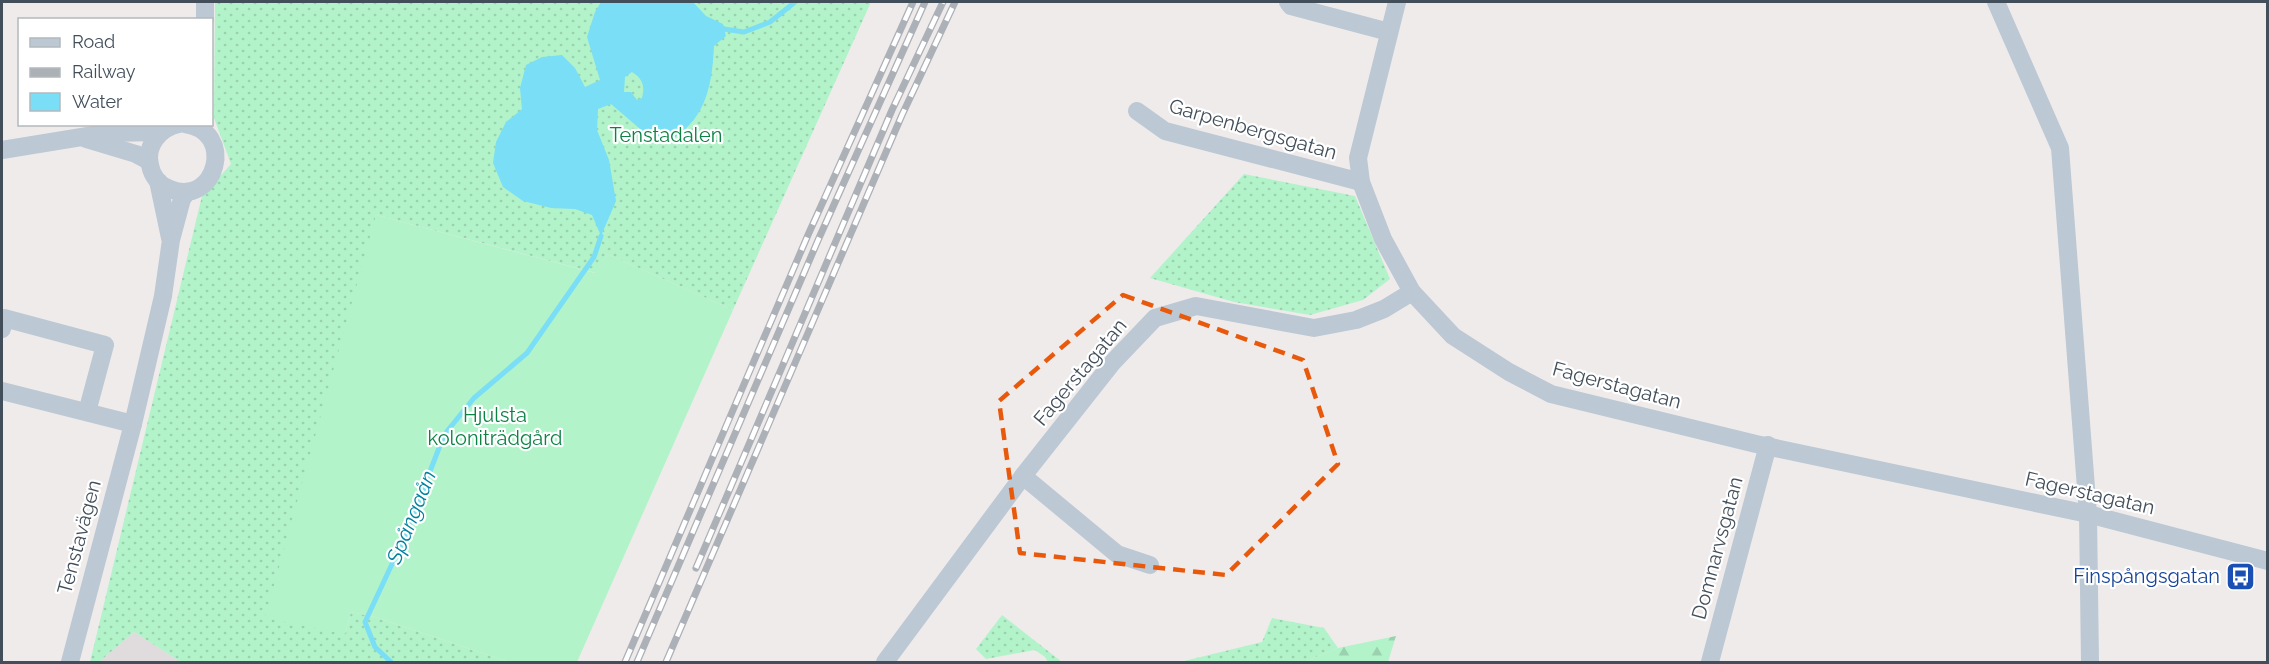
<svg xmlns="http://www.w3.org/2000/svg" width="2269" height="664" font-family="Raleway,sans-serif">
	<defs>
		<pattern id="grass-dots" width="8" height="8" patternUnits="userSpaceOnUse" patternTransform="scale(1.5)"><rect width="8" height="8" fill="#b2f3ca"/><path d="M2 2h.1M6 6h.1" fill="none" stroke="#9ad2b0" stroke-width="1.8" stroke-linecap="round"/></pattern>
		<pattern id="forest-firs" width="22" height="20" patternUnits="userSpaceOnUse" patternTransform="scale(1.5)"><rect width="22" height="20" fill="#b2f3ca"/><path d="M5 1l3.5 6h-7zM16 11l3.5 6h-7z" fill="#9ad2b0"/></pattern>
	</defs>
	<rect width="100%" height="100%" fill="#efebeb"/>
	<path fill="#e0dbdd" d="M134 632 181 662H99Z"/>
	<g fill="url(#grass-dots)">
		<path d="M215 2H871L733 310 607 254 596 273 376 215 345 634 351 612 375 617 509 662H181L134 632 99 662H90L202 196 231 164 214 118Z"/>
		<path d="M1244 174 1355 196 1390 279 1363 300 1310 315 1234 302 1150 278Z"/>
		<path d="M1002 615 1062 662H1048L1045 657 1035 650 986 659 976 649Z"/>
		<path d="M1272 618 1324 628 1338 648 1304 662H1180L1262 642Z"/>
	</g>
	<path fill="url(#forest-firs)" d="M1396 636 1388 662H1304L1338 648Z"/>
	<path fill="#b2f3ca" d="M376 215 595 273 607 254 733 310 577 662H509L375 617 351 612 345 634 265 618Z"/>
	<path fill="#79def6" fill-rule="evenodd" d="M601 2H693L706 16 723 24 726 36 714 46C712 84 707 116 674 138L646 134 611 104 598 109 597 130 609 160 616 201 601 236 592 215 575 209 551 208 523 201 503 187 493 163 496 142 506 122 522 109 520 88 526 65 542 57 562 55 575 68 585 87 600 80 587 37 595 12ZM632 72C643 79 645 86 642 98L637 100 631 92H624L625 77Z"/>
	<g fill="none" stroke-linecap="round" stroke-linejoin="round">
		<g stroke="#79def6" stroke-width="5">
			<path d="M724 29 744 32 770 22 795 2"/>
			<path d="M391 662 375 647 365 622 406 534 444 435 474 398 527 353 594 257 601 236"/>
		</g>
		<g stroke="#bcc8d3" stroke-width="18">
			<path d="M1288 2 1291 6 1389 32"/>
			<path d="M1397 2 1358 158 1361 182 1383 239 1412 292 1453 336 1509 372 1551 394 1756 444 2088 514 2268 561"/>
			<path d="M1996 2 2060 148 2088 514 2090 662"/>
			<path d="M205 20V2"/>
			<path d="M1137 111 1165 131 1361 182"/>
			<path d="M179 124C160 128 145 145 150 165 152 176 159 185 170 189 216 208 237 131 185 124"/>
			<path d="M86 139 136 154 149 161"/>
			<path d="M2 150 106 133 161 132"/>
			<path d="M158 181 170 238"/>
			<path d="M2 329 4 318 105 345 87 412"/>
			<path d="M2 391 133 424"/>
			<path d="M1023 476 1117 554 1150 565"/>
			<path d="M70 662 133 424 163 296 171 240 182 199 187 192"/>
			<path d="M885 662 1023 476 1113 362 1155 318 1196 306 1314 328 1356 320 1384 309 1412 292"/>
			<path d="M1710 662 1768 445"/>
		</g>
		<defs>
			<g id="rail">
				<path d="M696 568 892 110 943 2"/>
				<path d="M625 662 808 235 913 2"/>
				<path d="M637 662 819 238 925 2"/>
				<path d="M666 662 902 115 955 2"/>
			</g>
		</defs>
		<use href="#rail" stroke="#acb0b7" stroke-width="7"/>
		<use href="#rail" stroke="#fff" stroke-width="4.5" stroke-dasharray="14" stroke-linecap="butt"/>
	</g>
	<path fill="none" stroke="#e8590c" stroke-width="4.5" stroke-dasharray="12 8" stroke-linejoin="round" d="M1123 295 1303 360 1338 464 1226 575 1020 553 999 401Z"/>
	<defs>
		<symbol id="bus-square" viewBox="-11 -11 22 22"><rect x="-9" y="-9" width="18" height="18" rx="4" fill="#1a4fb4" stroke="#fff"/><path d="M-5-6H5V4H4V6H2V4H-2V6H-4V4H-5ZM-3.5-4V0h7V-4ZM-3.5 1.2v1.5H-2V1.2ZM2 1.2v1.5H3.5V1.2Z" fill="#fff"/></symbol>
	</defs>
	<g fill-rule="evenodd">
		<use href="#bus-square" x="2224" y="560" width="33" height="33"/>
	</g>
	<g text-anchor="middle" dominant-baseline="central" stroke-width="4.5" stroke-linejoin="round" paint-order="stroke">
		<g font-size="20" fill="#424f5b" stroke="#fff">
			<text transform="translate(1253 129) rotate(16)">Garpenbergsgatan</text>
			<text transform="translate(1080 372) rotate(-50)">Fagerstagatan</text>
			<text transform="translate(1617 385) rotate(15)">Fagerstagatan</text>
			<text transform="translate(2090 493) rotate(13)">Fagerstagatan</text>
			<text transform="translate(79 537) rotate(-75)">Tenstavägen</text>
			<text transform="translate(1717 548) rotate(-75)">Domnarvsgatan</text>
		</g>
		<g font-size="20" fill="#0b8345" stroke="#fff">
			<text x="666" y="135">Tenstadalen</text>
			<text x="495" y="415">Hjulsta<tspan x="495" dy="23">koloniträdgård</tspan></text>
		</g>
		<g font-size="20" fill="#164399" stroke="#fff" text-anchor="end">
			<text x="2220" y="576">Finspångsgatan</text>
		</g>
		<g font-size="21" font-style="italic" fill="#02819f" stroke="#fff">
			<text transform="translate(411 517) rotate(-68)">Spångaån</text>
		</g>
	</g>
	<rect width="2269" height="664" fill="none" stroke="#424f5b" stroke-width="6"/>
	<rect x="18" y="18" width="195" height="108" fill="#ffffff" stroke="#b3b9bd" stroke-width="1.5"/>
	<rect x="30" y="38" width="30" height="9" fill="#bcc8d3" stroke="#b3b9bd" stroke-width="1.5"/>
	<text x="72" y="48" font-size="18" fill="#424f5b">Road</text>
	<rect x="30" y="68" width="30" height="9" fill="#acb0b7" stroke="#b3b9bd" stroke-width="1.5"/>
	<text x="72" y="78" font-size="18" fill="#424f5b">Railway</text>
	<rect x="30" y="93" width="30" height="18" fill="#79def6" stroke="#b3b9bd" stroke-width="1.5"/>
	<text x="72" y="108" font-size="18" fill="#424f5b">Water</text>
</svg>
